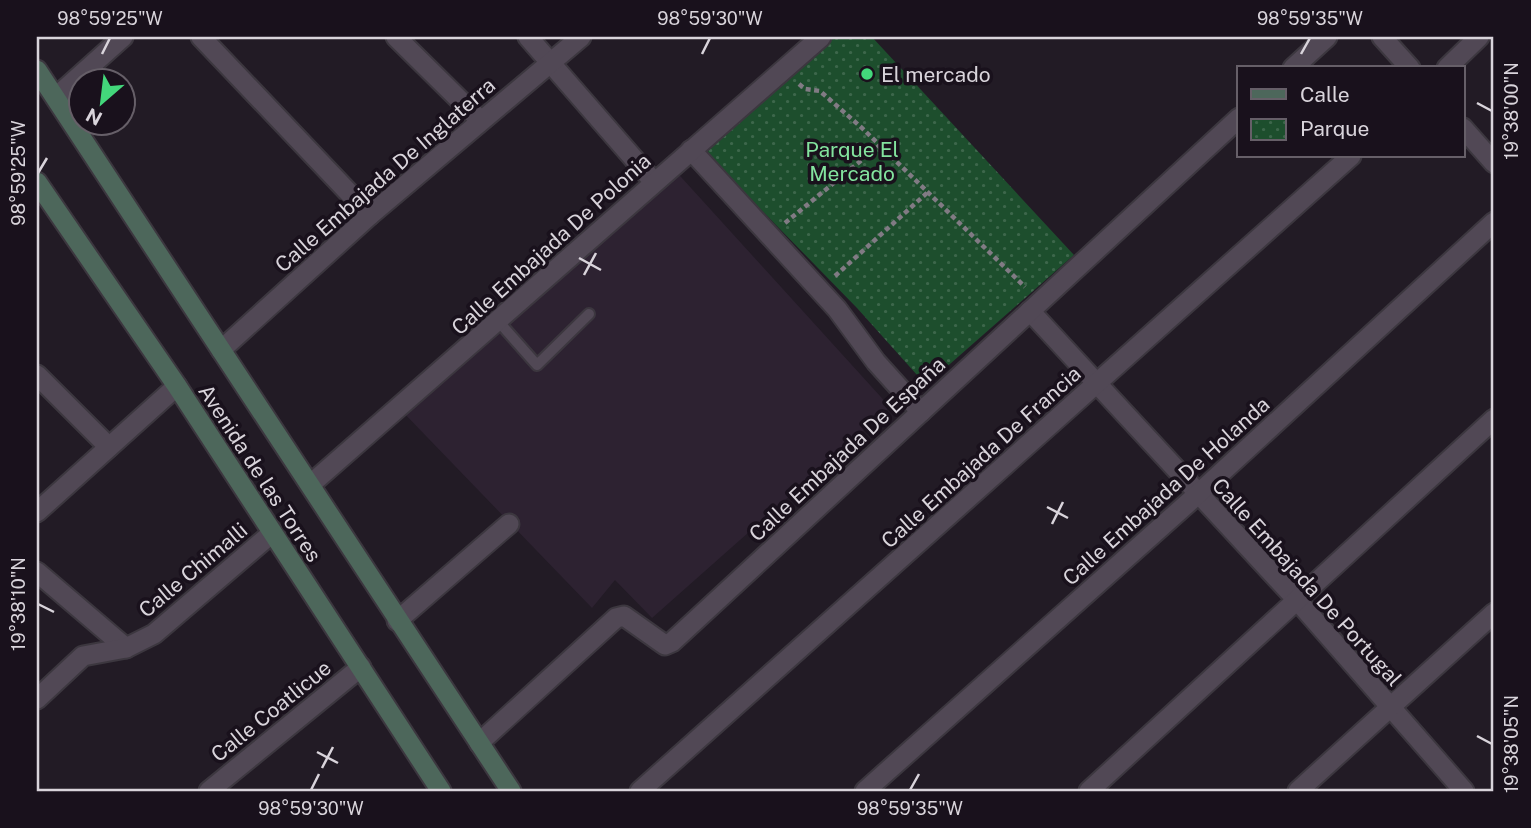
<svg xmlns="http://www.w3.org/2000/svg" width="1531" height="828" font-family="'Public Sans',sans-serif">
	<defs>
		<pattern id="park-dots" width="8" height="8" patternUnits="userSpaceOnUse" patternTransform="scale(1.75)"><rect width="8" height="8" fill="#1d4e2d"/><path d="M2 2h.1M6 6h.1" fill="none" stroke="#3d674b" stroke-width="1.8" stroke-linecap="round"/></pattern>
	</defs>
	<rect width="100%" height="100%" fill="#221b25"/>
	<path fill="#2d2231" d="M672 167 890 407 652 618 615 580 592 608 399 408Z"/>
	<path fill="url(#park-dots)" d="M815 37H872L1074 255 926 385 857 308 693 140Z"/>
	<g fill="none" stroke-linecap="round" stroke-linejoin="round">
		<defs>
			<path id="service" d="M499 322 537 365 589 314"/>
			<g id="minor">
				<path d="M201 37 370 215"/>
				<path d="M396 37 480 120"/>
				<path d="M528 37 654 182"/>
				<path d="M1382 37 1410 68"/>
				<path d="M1447 68 1479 37"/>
				<path d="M56 97 123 37"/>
				<path d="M1463 128 1494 163"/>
				<path d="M691 150 837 309 876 362 921 412"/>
				<path d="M1030 311 1297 600 1464 791"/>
				<path d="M221 350 370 215 581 37"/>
				<path d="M37 375 109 447"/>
				<path d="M311 484 821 37"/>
				<path d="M37 512 177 386"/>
				<path d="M37 572 126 648"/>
				<path d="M397 621 509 524"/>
				<path d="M37 699 83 656 126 648 154 634 271 534"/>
				<path d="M209 791 361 667"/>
				<path d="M640 791 1351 156"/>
				<path d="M865 791 1198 494 1494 222"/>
				<path d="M1089 791 1494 419"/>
				<path d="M1298 791 1494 613"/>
			</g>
			<g id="tertiary">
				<path d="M1293 68 1327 37"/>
				<path d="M479 743 616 618 624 616 665 645 672 642 1239 118"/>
			</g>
			<g id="secondary">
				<path d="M37 70 511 791"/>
				<path d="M37 182 177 386 441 791"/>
			</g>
		</defs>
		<use href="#service" stroke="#3c373f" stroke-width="14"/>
		<use href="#minor" stroke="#3c373f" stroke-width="23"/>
		<use href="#tertiary" stroke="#3c373f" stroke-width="23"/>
		<use href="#secondary" stroke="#3c373f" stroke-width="23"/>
		<g stroke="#817b84" stroke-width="4.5" stroke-dasharray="5 3.5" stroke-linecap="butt">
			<path d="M799 84 805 89 820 91 862 128 1025 287"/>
			<path d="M785 223 880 145"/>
			<path d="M835 276 928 192"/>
		</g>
		<use href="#service" stroke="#514855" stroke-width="10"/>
		<use href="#minor" stroke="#514855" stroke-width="19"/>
		<use href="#tertiary" stroke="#514855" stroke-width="19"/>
		<use href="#secondary" stroke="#4d675b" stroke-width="19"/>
	</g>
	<path fill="none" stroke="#d9d4db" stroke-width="2.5" d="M102 54 110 38M702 54 710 38M1301 54 1310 38M1477 103 1492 111M38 173 47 158M579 258 601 270M584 275 596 253M1047 507 1068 518M1052 524 1063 502M38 604 54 612M1477 736 1492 744M317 752 338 763M322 768 333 747M311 790 319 774M910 790 919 774"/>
	<circle fill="#43d77b" stroke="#19111c" stroke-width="2.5" cx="867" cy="74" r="7"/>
	<g text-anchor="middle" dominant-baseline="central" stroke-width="7" stroke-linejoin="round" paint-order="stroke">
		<g font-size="21" fill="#d9d4db" stroke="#19111c" text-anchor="start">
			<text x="881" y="74">El mercado</text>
		</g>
		<g font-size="21" fill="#83e39e" stroke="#19111c">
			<text x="852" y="149">Parque El<tspan x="852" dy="24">Mercado</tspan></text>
		</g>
		<g font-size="21" fill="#d9d4db" stroke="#19111c">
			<text transform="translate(385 175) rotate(-41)">Calle Embajada De Inglaterra</text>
			<text transform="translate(551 244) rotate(-42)">Calle Embajada De Polonia</text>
			<text transform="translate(847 449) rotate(-43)">Calle Embajada De España</text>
			<text transform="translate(981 457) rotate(-42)">Calle Embajada De Francia</text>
			<text transform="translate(260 473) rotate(57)">Avenida de las Torres</text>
			<text transform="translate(1166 491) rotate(-42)">Calle Embajada De Holanda</text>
			<text transform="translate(193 570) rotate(-40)">Calle Chimalli</text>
			<text transform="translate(1307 582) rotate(48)">Calle Embajada De Portugal</text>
			<text transform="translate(271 711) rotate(-39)">Calle Coatlicue</text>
		</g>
	</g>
	<rect width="1531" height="828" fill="none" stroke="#19111c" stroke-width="77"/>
	<rect x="1237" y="66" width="228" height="91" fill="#19111c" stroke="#665f68" stroke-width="2"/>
	<rect x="1251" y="89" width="35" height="10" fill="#4d675b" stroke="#665f68" stroke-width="2"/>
	<text x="1300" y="102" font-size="21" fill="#d9d4db">Calle</text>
	<rect x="1251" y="119" width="35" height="21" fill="url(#park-dots)" stroke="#665f68" stroke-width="2"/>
	<text x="1300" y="136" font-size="21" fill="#d9d4db">Parque</text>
	<g transform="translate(102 102) rotate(208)"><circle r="33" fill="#19111c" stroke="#665f68" stroke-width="2"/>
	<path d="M0-5L12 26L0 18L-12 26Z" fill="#43d77b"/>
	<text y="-10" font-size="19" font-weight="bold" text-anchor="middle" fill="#d9d4db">N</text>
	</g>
	<rect x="38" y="38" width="1454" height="752" fill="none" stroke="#d9d4db" stroke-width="2.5"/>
	<g font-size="18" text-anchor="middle" fill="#d9d4db">
		<text x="110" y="25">98°59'25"W</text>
		<text x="710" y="25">98°59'30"W</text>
		<text x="1310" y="25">98°59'35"W</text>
		<text transform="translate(1512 111) rotate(-90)" y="6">19°38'00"N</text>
		<text transform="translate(19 173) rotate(-90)" y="6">98°59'25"W</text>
		<text transform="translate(19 604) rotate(-90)" y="6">19°38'10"N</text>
		<text transform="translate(1512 744) rotate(-90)" y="6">19°38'05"N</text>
		<text x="311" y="815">98°59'30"W</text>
		<text x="910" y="815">98°59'35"W</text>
	</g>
</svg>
